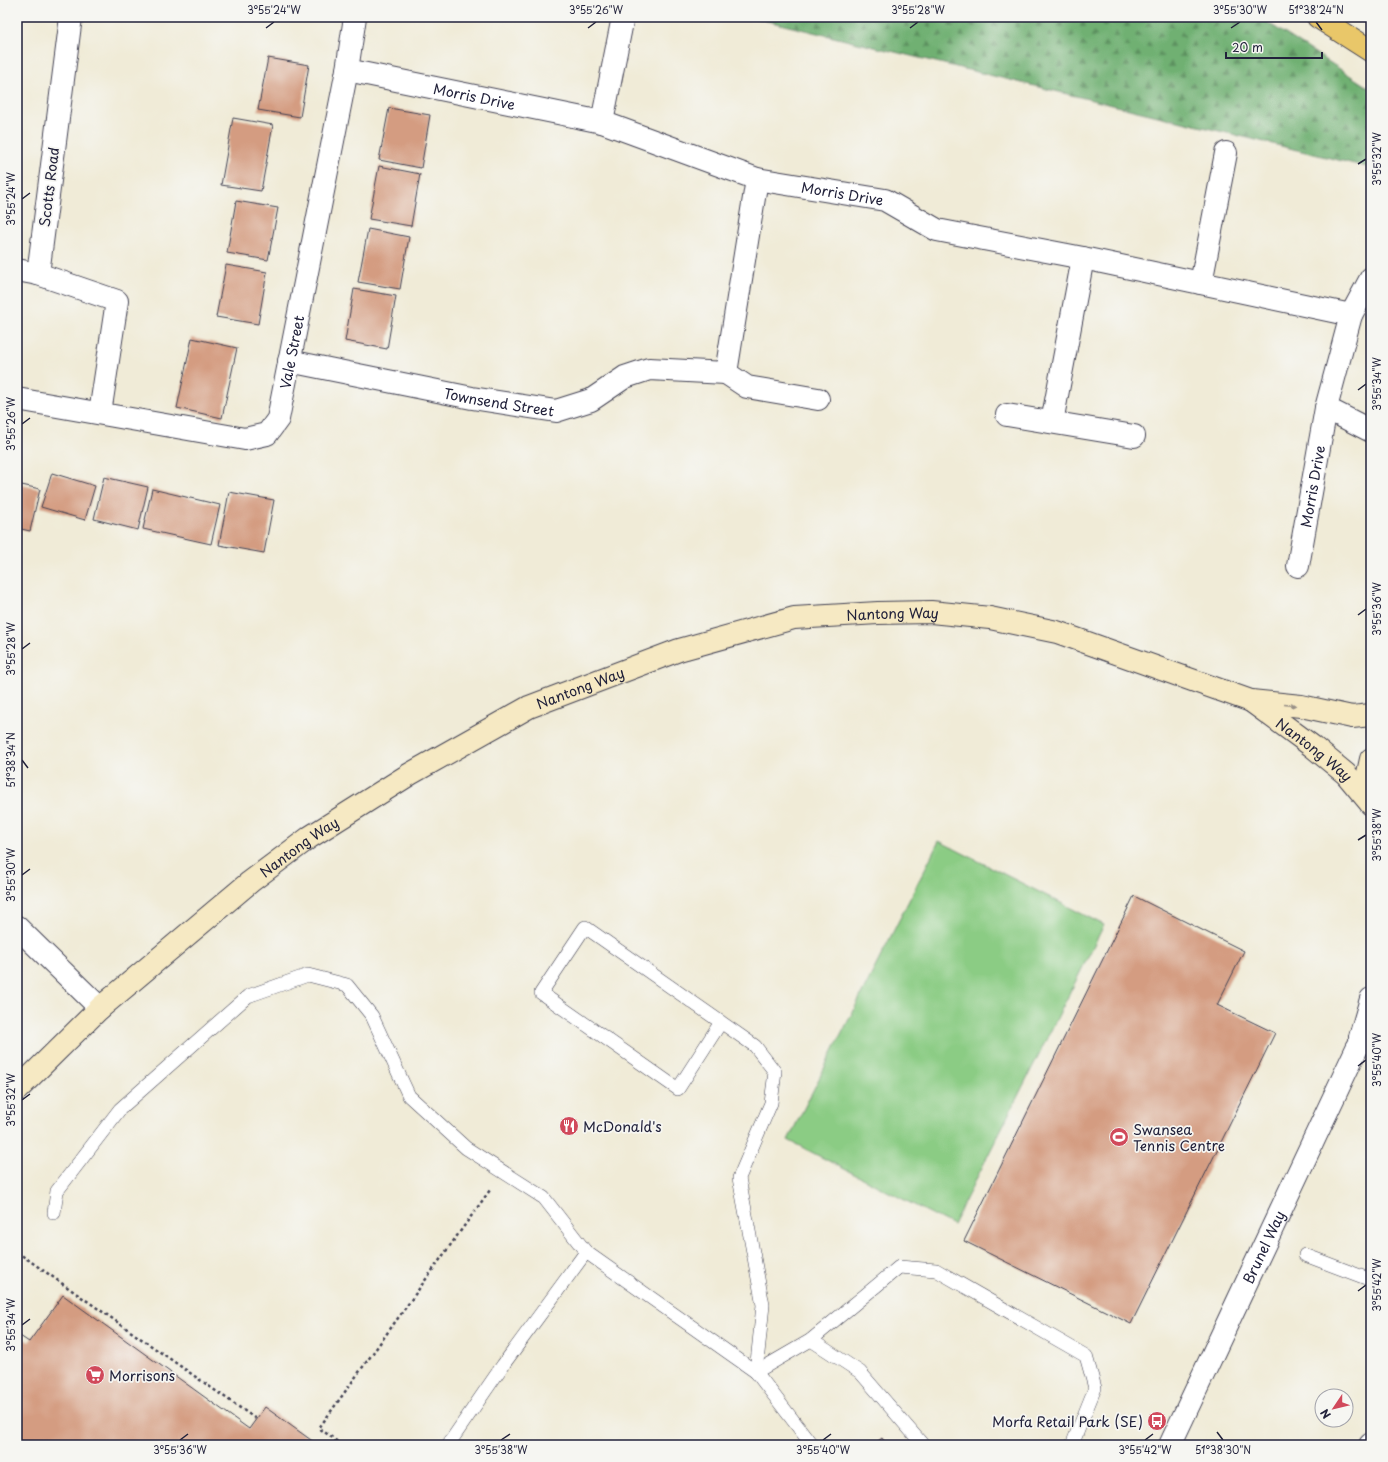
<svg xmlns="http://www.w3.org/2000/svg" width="1388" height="1462" font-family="'Playpen Sans',sans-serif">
	<defs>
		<pattern id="forest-firs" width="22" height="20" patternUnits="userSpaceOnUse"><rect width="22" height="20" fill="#70b072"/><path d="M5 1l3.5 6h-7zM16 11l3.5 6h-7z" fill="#5c8f5f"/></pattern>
	</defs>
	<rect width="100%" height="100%" fill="#f6f6f2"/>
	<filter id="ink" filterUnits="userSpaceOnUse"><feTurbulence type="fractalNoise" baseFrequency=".025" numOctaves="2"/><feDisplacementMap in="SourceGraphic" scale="8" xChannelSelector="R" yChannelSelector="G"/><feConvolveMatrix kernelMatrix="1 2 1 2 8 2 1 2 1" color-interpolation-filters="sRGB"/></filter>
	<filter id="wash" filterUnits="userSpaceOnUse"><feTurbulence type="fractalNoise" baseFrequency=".012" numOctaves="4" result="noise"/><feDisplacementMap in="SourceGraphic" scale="16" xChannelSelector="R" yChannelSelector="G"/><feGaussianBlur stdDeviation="0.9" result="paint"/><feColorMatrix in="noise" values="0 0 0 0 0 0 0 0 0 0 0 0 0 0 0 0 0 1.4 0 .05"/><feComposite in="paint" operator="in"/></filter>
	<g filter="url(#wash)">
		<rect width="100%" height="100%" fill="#f0ebd7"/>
		<path fill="url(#forest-firs)" stroke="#496956" d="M751 17H1259L1371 89V168Z"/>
		<path fill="#8bcc84" stroke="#567760" d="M939 841 1104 925 953 1225 788 1140Z"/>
		<g id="blocks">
			<g fill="#d49c81">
				<path d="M268 58 309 65 300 117 258 110Z"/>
				<path d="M389 108 430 115 421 168 379 160Z"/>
				<path d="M233 118 273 125 261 191 221 185Z"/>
				<path d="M379 166 420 174 411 226 369 219Z"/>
				<path d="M236 201 278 208 268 260 227 253Z"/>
				<path d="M368 229 409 237 400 289 358 282Z"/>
				<path d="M226 265 267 272 258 324 216 317Z"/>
				<path d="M354 289 396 296 387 349 345 341Z"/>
				<path d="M192 338 237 348 222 418 177 408Z"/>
				<path d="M52 473 95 486 85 520 41 507Z"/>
				<path d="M104 477 148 487 138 530 94 519Z"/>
				<path d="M17 484 40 489 30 531 17 528Z"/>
				<path d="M152 489 220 505 211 544 143 529Z"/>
				<path d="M229 492 274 500 264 553 219 545Z"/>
				<path d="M1134 896 1244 951 1217 1005 1275 1033 1131 1324 964 1241Z"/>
				<path d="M63 1295 249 1429 265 1407 318 1445H17V1334L29 1342Z"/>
				<path d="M882 1438 887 1445H873Z"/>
			</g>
		</g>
	</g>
	<g filter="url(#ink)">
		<use href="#blocks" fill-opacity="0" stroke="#414052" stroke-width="1"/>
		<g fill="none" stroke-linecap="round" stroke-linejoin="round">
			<defs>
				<g id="lane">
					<path d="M721 1022 678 1089 541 993 585 927 755 1046 775 1072 771 1103 739 1178 763 1305 756 1372"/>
					<path d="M54 1213 57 1191 120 1109 248 996 308 975 347 985 372 1016 409 1096 466 1148 544 1198 586 1252 756 1372 812 1445"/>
					<path d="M1305 1255 1371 1280"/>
					<path d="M811 1340 860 1372 923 1445"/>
					<path d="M756 1372 811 1340 899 1267 936 1270 1086 1356 1095 1388 1072 1445"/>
					<path d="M448 1445 503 1365 586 1252"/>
				</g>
				<g id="street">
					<path d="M71 17 38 274 117 301 100 413"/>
					<path id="s1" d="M347 70 602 122 757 179 885 200 937 230 1083 258 1351 315 1326 408 1371 431"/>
					<path d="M602 122 623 17"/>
					<path d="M757 179 726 373 747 387 818 399"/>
					<path d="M17 270 38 274"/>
					<path d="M1201 283 1226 153"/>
					<path d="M1351 315 1371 278"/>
					<path id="s2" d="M289 361 472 398 556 411 591 400 625 377 649 369 726 373"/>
					<path id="s3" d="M17 399 245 439 267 434 278 419 347 70 355 17"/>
					<path d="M1007 415 1134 436"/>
					<path d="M1052 422 1083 258"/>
					<path id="s4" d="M1298 566 1326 408"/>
					<path d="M17 927 100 1008"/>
					<path d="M1360 1037 1371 999"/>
					<path id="s5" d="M1170 1445 1357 1048 1371 1025"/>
					<path d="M1370 1445 1371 1444"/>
				</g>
				<g id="secondary">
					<path id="s6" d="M1251 701 1312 746 1346 774 1371 804"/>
					<path d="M1371 759 1368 773 1371 804"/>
					<path id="s7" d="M17 1090 100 1008 250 882 310 837 410 774 529 707 679 650 794 618 878 613 931 612 990 618 1057 632 1251 701 1301 706 1352 717 1371 715"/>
				</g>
				<path id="primary" d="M1318 17 1371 51"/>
			</defs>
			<use href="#lane" stroke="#414052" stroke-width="14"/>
			<use href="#street" stroke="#414052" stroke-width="24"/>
			<use href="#secondary" stroke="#414052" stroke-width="24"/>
			<use href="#primary" stroke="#414052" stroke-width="24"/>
			<g stroke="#414052" stroke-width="2.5" stroke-dasharray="3 3" stroke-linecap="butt">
				<path d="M17 1252 256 1419"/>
				<path d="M342 1445 319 1428 490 1190"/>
			</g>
			<use href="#lane" stroke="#fff" stroke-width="13"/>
			<use href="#street" stroke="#fff" stroke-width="22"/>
			<use href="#secondary" stroke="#f6e9c3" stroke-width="22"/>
			<use href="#primary" stroke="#e9c769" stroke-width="22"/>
		</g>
		<defs><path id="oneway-solid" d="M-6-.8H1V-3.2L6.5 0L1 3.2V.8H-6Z"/></defs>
		<use fill="#978f86" href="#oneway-solid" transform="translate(1290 705) rotate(5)"/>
	</g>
	<path fill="none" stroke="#22223b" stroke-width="1.5" d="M1316 22 1322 30M266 28 274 22M588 28 596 22M910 28 918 22M1231 28 1240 22M1358 164 1366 159M22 199 30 193M1358 390 1366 384M22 424 30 418M1358 615 1366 609M22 649 30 643M22 760 28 768M1358 840 1366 835M22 875 30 869M1358 1066 1366 1060M22 1100 30 1094M1358 1291 1366 1285M22 1325 30 1319M1217 1432 1223 1440M180 1440 188 1434M501 1440 510 1434M823 1440 831 1434M1145 1440 1153 1434"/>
	<defs>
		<symbol id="restaurant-disc" viewBox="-11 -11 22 22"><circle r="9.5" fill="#d1495b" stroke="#f6f6f2"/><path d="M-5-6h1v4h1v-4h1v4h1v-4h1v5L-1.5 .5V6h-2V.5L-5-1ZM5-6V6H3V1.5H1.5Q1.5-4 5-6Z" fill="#fff"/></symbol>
		<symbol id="stadium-disc" viewBox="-11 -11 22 22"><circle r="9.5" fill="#d1495b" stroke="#f6f6f2"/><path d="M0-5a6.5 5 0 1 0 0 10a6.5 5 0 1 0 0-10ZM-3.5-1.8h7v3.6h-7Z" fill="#fff"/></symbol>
		<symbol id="supermarket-disc" viewBox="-11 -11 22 22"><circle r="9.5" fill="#d1495b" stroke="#f6f6f2"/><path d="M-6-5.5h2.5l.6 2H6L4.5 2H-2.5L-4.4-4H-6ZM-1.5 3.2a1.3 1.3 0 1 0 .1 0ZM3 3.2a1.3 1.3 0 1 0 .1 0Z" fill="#fff"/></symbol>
		<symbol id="bus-disc" viewBox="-11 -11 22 22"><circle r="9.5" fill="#d1495b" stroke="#f6f6f2"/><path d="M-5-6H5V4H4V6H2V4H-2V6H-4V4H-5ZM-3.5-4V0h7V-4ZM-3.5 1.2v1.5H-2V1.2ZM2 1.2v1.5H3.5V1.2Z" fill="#fff"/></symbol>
	</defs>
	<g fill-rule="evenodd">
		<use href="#restaurant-disc" x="558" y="1115" width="22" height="22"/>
		<use href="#stadium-disc" x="1108" y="1126" width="22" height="22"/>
		<use href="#supermarket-disc" x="84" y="1364" width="22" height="22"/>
		<use href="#bus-disc" x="1146" y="1410" width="22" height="22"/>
	</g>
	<g text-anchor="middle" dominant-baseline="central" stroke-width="3.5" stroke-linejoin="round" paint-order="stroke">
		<g font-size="14" fill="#22223b" stroke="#f6f6f2">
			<text stroke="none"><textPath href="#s1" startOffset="130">Morris Drive</textPath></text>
			<text transform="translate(49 187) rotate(-83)">Scotts Road</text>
			<text stroke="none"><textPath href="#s1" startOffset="512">Morris Drive</textPath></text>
			<text stroke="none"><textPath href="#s3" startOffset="341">Vale Street</textPath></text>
			<text stroke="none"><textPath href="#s2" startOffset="214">Townsend Street</textPath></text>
			<text stroke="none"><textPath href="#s4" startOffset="81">Morris Drive</textPath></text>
			<text stroke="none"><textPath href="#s7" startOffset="1021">Nantong Way</textPath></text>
			<text stroke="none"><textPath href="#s7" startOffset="697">Nantong Way</textPath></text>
			<text stroke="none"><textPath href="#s6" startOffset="80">Nantong Way</textPath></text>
			<text stroke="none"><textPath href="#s7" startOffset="373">Nantong Way</textPath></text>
			<text stroke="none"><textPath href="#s5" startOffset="219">Brunel Way</textPath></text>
		</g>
		<g font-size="14" fill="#22223b" stroke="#f6f6f2" text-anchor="start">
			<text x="583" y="1126">McDonald's</text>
			<text x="1133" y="1129">Swansea<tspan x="1133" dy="16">Tennis Centre</tspan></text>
			<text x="109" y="1375">Morrisons</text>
			<text x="1143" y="1421" text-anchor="end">Morfa Retail Park (SE)</text>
		</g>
	</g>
	<rect width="1388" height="1462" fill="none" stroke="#f6f6f2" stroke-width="44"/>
	<g transform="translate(1334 1408) rotate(235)"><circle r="19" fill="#f6f6f2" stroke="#a1a1a9"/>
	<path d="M0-3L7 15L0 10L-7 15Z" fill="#d1495b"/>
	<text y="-6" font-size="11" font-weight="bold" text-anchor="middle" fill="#22223b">N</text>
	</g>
	<path d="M1226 52v6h96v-6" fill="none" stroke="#22223b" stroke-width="2"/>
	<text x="1232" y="52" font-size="12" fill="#22223b" stroke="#f6f6f2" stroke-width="3" paint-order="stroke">20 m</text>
	<rect x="22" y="22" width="1344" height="1418" fill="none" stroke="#22223b" stroke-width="1.5"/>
	<g font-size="10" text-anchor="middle" fill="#22223b">
		<text x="274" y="14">3°55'24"W</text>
		<text x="596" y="14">3°55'26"W</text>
		<text x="918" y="14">3°55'28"W</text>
		<text x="1240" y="14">3°55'30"W</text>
		<text x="1316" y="14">51°38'24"N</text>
		<text transform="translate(1377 159) rotate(-90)" y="4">3°55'32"W</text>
		<text transform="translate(11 199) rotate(-90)" y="4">3°55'24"W</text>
		<text transform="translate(1377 384) rotate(-90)" y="4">3°55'34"W</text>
		<text transform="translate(11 424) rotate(-90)" y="4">3°55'26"W</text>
		<text transform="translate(1377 609) rotate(-90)" y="4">3°55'36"W</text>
		<text transform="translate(11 649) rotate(-90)" y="4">3°55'28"W</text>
		<text transform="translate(11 760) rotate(-90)" y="4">51°38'34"N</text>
		<text transform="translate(1377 835) rotate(-90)" y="4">3°55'38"W</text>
		<text transform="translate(11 875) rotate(-90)" y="4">3°55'30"W</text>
		<text transform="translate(1377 1060) rotate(-90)" y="4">3°55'40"W</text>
		<text transform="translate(11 1100) rotate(-90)" y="4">3°55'32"W</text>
		<text transform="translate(1377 1285) rotate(-90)" y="4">3°55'42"W</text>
		<text transform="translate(11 1325) rotate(-90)" y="4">3°55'34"W</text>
		<text x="180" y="1454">3°55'36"W</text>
		<text x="501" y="1454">3°55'38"W</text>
		<text x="823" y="1454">3°55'40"W</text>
		<text x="1145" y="1454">3°55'42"W</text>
		<text x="1223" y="1454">51°38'30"N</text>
	</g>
</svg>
